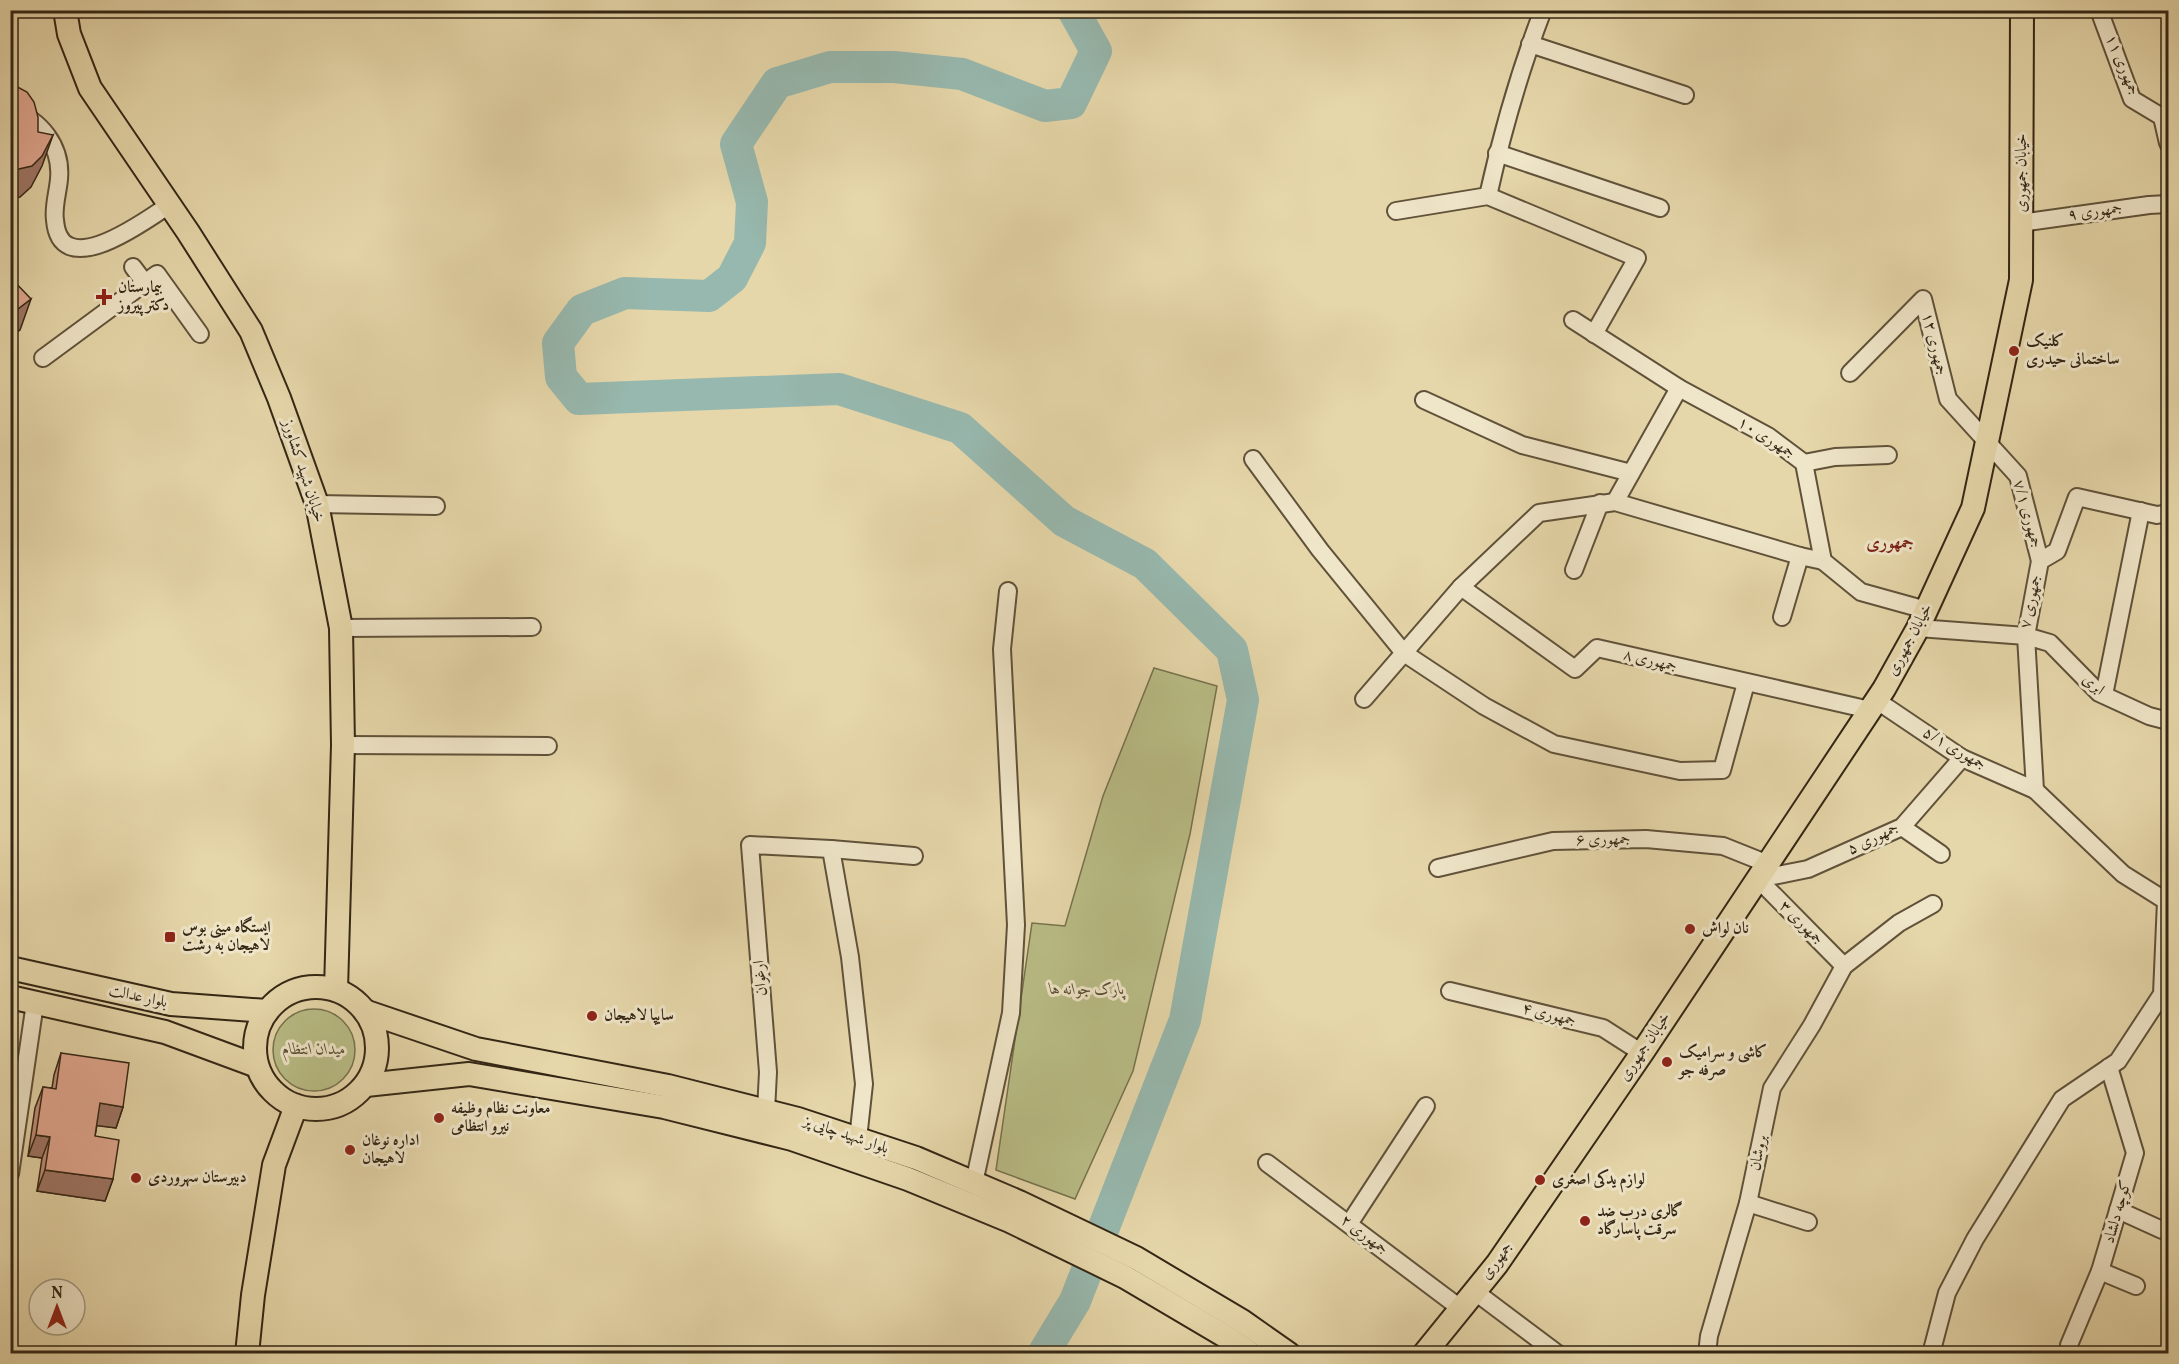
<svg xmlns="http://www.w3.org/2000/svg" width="2179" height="1364" font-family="Vollkorn,Amiri,serif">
	<rect width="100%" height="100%" fill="#e6d7aa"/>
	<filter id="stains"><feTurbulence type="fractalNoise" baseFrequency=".00333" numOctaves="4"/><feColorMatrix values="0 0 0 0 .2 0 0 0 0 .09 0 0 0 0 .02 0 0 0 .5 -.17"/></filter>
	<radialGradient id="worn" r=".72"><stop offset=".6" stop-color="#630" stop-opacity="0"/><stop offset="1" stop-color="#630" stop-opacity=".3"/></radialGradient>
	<g fill="#b9bd86" stroke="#76724e" stroke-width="1.5">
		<path d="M1154 668 1217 686 1190 834 1133 1071 1075 1199 996 1170 1032 923 1065 926 1103 796Z"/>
		<circle cx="314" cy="1050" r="41"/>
	</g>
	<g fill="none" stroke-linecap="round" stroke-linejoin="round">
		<path stroke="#97b8ae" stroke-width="32" d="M1043 1354 1075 1301 1185 1020 1243 700 1232 650 1145 564 1064 521 960 428 839 389 579 399 561 377 558 343 582 310 625 293 709 296 732 278 750 243 752 202 736 144 777 83 830 67H894L962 74 1045 106 1071 103 1096 51 1073 10"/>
		<defs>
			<g id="minor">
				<path d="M2099 10 2132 99 2162 117 2168 143"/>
				<path d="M1530 44 1685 95"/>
				<path d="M10 110C41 119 62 147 59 179 58 192 53 207 55 220 60 284 145 221 169 205"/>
				<path d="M1497 153 1660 208"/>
				<path d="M1488 196C1502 133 1520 70 1543 10"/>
				<path d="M1396 211 1488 196 1637 258 1594 334"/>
				<path d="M2021 223 2149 205 2168 204"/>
				<path d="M133 267 145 283"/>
				<path d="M1573 320 1679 388 1768 436 1804 463 1823 561 1861 592 1926 610"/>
				<path d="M43 358 157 274 200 334"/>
				<path d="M1850 373 1923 299 1948 399 2018 476 2040 561"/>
				<path d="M1424 400 1522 445 1631 473"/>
				<path d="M1253 459 1320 550 1404 653 1484 706 1554 744 1680 771 1722 770 1746 683"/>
				<path d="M1804 463 1835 457 1888 455"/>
				<path d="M1615 502 1679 388"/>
				<path d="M317 504 436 506"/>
				<path d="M1574 570 1600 503"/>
				<path d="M1461 587 1575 669 1597 648 1870 710"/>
				<path d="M1782 617 1800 556"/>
				<path d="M341 628 532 627"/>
				<path d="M1918 628 2026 636 2040 561 2057 551 2077 497 2157 515 2168 513"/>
				<path d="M2104 695 2141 511"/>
				<path d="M1364 699 1461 587 1539 513 1615 502 1800 556 1823 561"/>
				<path d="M1876 700 1962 758 2035 790"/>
				<path d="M343 745 548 746"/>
				<path d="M1902 827 1941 854"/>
				<path d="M831 849 850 957 864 1084 858 1139"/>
				<path d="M1438 868 1553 841 1646 839 1723 846 1768 864"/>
				<path d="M1758 879 1808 869 1902 827 1962 758"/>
				<path d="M1758 879 1844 966"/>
				<path d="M1450 991 1603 1028 1642 1053"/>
				<path d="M766 1111 768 1072 750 845 831 849 914 856"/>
				<path d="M1267 1163 1460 1308"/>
				<path d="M10 1174 35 1003"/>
				<path d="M974 1183 1011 1013 1016 925 1002 649 1008 591"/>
				<path d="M1748 1203 1808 1222"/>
				<path d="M2118 1210 2162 1230"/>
				<path d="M1349 1224 1426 1106"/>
				<path d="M2100 1271 2136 1286"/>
				<path d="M1474 1291 1558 1354"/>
				<path d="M1707 1354 1709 1336 1748 1203 1772 1088 1812 1025 1844 966 1899 923 1933 904"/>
				<path d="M1931 1354 1947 1293 1975 1239 2062 1099 2118 1061 2162 994 2166 901 2123 874 2035 790 2026 636 2050 643 2099 693 2149 716 2168 721"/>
				<path d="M2068 1354 2069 1345 2100 1271 2135 1153 2109 1067"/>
			</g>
			<g id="major">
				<path d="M65 10 69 34 90 88 188 232 251 331 279 398 317 504 341 628 343 745 336 990"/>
				<path d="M10 968 171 1004 267 1011"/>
				<circle cx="316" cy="1048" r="61"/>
				<path d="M10 997 165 1032 257 1066"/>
				<path d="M367 1012 476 1049 668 1086 798 1119 916 1158 1019 1202 1136 1258 1242 1321 1289 1354"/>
				<path d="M366 1085 469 1074 664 1107 792 1139 908 1179 1010 1221 1125 1277 1230 1339 1251 1354"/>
				<path d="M247 1354 253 1295 274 1165 296 1106"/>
				<path d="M1424 1354 1497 1264 1642 1053 1884 689 1918 628 1973 508 2021 280 2022 10"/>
			</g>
		</defs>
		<use href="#minor" stroke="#60523a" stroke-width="20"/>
		<use href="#major" stroke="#332615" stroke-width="26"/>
		<use href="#minor" stroke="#efe5c8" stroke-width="16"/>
		<use href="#major" stroke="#e6d7aa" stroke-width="22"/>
	</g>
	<path fill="#c3907d" stroke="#332615" stroke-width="1.5" d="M61 1053 123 1107 116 1128 97 1125 95 1136 113 1179 105 1201 37 1191 42 1158 28 1156 35 1108 43 1087 52 1088 54 1075Z"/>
	<g fill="#9f7666" stroke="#332615" stroke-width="1.5">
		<path d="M53 135 42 166 31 187 20 197 10 199V171Z"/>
		<path d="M31 299 20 330 10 337V315Z"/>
		<path d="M100 1103 123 1107 116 1128 92 1125Z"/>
		<path d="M36 1135 50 1137 42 1158 28 1156Z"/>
		<path d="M45 1170 113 1179 105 1201 37 1191Z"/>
	</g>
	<g fill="#e3a891" stroke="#332615" stroke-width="1.5">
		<path d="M10 83 27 92 34 102 38 117V132L53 135 42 156 32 166 10 171Z"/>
		<path d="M10 277 31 299 10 315Z"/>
		<path d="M61 1053 129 1063 123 1107 100 1103 95 1136 119 1140 113 1179 45 1170 50 1137 36 1135 43 1087 56 1089Z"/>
	</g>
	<g fill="#8f2418" stroke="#efe5c8" stroke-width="2">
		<path d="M101 288h6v6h6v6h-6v6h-6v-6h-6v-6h6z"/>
		<circle cx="2014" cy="351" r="6"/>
		<circle cx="1690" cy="929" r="6"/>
		<rect x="164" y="931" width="12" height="12" rx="3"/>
		<circle cx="592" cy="1016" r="6"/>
		<circle cx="1667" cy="1062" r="6"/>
		<circle cx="439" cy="1118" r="6"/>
		<circle cx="350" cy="1150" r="6"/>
		<circle cx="136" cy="1178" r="6"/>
		<circle cx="1540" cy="1180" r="6"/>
		<circle cx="1585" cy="1221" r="6"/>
	</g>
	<g text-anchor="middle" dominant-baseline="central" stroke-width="6" stroke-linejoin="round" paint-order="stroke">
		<g font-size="16" fill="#332615" stroke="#efe5c8">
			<text transform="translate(2122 65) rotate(67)">جمهوری ۱۱</text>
			<text transform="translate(2022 173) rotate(-90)">خیابان جمهوری</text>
			<text transform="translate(2095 212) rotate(-8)">جمهوری ۹</text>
			<text transform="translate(1934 344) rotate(76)">جمهوری ۱۲</text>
			<text transform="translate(1766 438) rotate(32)">جمهوری ۱۰</text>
			<text transform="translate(303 471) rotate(72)">خیابان شهید کشاورز</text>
			<text transform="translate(2027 514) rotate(74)">جمهوری ۷/۱</text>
			<text transform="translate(2031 602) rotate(-78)">جمهوری ۷</text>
			<text transform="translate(1910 640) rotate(-62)">خیابان جمهوری</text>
			<text transform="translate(1650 661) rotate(13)">جمهوری ۸</text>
			<text transform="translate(2093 685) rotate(40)">ابری</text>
			<text transform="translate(1954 749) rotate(30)">جمهوری ۵/۱</text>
			<text transform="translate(1873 839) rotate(-26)">جمهوری ۵</text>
			<text transform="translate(1603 840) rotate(-1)">جمهوری ۶</text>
			<text transform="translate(1801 923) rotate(45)">جمهوری ۳</text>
			<text transform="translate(761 978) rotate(-95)">ارغوان</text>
			<text transform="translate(138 997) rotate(12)">بلوار عدالت</text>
			<text transform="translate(1549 1015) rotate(14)">جمهوری ۴</text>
			<text transform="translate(1645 1047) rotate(-56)">خیابان جمهوری</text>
			<text transform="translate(846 1135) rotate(19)">بلوار شهید چایی پز</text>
			<text transform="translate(1759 1153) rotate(-78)">بروشان</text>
			<text transform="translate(2118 1212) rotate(-74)">کوچه دلشاد</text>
			<text transform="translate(1364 1235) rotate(37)">جمهوری ۲</text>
			<text transform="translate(1497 1261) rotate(-53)">جمهوری</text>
		</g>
		<g font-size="16" font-weight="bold" fill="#332615" stroke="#efe5c8" text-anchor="start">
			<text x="118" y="288">بیمارستان<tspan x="118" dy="18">دکتر پیروز</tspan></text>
			<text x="2026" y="342">کلنیک<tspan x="2026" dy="18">ساختمانی حیدری</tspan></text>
			<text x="182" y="928">ایستگاه مینی بوس<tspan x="182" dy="18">لاهیجان به رشت</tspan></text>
			<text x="1702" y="929">نان لواش</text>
			<text x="604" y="1016">سایپا لاهیجان</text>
			<text x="1679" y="1053">کاشی و سرامیک<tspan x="1679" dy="18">صرفه جو</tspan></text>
			<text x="451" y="1109">معاونت نظام وظیفه<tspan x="451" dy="18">نیرو انتظامی</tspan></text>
			<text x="362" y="1141">اداره نوغان<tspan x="362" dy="18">لاهیجان</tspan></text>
			<text x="148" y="1178">دبیرستان سهروردی</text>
			<text x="1552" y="1180">لوازم یدکی اصغری</text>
			<text x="1597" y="1212">گالری درب ضد<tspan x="1597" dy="18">سرقت پاسارگاد</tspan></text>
		</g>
		<g font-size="16" font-style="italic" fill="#544c31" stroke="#efe5c8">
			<text x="1087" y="990">پارک جوانه ها</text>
			<text x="314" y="1050">میدان انتظام</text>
		</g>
		<g font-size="18" font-weight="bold" fill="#7a1f14" stroke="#efe5c8">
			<text x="1890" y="543">جمهوری</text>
		</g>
	</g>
	<rect width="2179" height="1364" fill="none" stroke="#e6d7aa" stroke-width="36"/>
	<rect x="12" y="12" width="2155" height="1340" fill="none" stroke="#332615" stroke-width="3"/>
	<rect x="18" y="18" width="2143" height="1328" fill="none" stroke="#332615" stroke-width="1.5"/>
	<g transform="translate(57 1307)"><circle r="28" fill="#efe5c8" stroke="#a49980" stroke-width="1.5"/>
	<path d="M0-4.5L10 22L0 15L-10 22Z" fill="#8f2418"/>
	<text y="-9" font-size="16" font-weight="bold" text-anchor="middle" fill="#332615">N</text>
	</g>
	<rect width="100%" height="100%" filter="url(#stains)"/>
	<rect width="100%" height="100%" fill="url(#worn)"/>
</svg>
